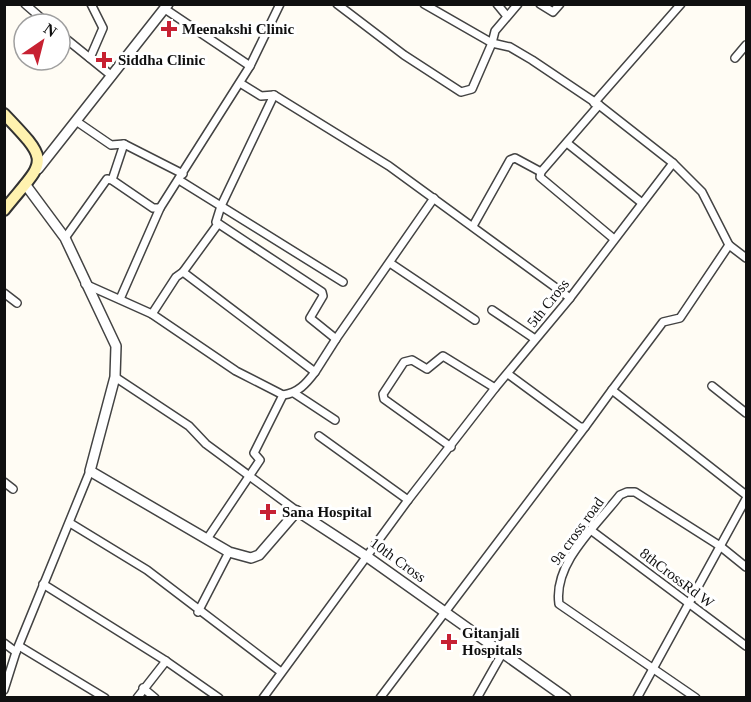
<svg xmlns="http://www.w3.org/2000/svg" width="751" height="702" font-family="'Times New Roman',serif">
	<rect width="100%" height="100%" fill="#fffcf4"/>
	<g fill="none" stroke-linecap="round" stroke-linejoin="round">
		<defs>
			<g id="minor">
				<path d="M25 4 48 24"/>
				<path d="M337 4 404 55 461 92 472 89 492 43 510 47 532 60 599 105 673 163 702 192 729 245 746 258"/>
				<path d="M424 4 492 43 495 31 518 4"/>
				<path d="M497 4 506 15"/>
				<path d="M540 4 553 12 560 4"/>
				<path d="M165 9 250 66"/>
				<path d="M60 34 112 76"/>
				<path d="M90 58 103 28 91 4"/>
				<path d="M735 58 746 45"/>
				<path d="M240 83 261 96 274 95 389 166 570 298"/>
				<path d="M274 95 221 206 216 222 322 292 323 296 310 318 336 339 434 198"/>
				<path d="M594 103 681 4"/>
				<path d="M599 105 541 172 540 177 614 239"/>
				<path d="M76 121 111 145 124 144 183 174"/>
				<path d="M567 143 642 203"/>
				<path d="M112 180 124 144"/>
				<path d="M179 180 343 282"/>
				<path d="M473 226 510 160 515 158 541 172"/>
				<path d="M65 238 107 179 112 180 153 208H160L250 66 280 4"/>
				<path d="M390 263 475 320"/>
				<path d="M85 284 152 314 236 371 283 395C298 393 306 384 315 372L183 272"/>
				<path d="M4 293 17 303"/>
				<path d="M120 299 160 208"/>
				<path d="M492 310 535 339"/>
				<path d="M152 314 176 277 183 272 218 224"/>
				<path d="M315 372 336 339"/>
				<path d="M508 374 580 427H585L612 390 746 495"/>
				<path d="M115 377 189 426 206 444 297 511"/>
				<path d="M712 386 746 413"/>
				<path d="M612 390 663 322 680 318 729 245"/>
				<path d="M294 393 335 420"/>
				<path d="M319 436 408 500"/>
				<path d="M451 447 384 399 383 394 404 362 412 360 427 369 443 356 495 388"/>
				<path d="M4 482 13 489"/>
				<path d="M70 523 147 570 281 672"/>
				<path d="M592 531 746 646"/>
				<path d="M207 539 260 460 254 453 283 395"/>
				<path d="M43 584 166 661 219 698"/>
				<path d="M198 612 229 552"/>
				<path d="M4 643 16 652"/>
				<path d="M19 646 105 698"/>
				<path d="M143 688 155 698"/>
				<path d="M4 690 16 652 90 471"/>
				<path d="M137 698 166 661"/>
				<path d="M263 698 408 500 495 388 570 298 673 163"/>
				<path d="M380 698 585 427"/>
				<path d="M477 698 503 652"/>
				<path d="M637 698 746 499"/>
				<path d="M696 698 559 604C553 563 596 526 620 495L627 492H635L720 546 746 567"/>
			</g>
			<g id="tertiary">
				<path d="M38 169 168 4"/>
				<path d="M25 184 65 238 116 346 115 377 90 471 229 552 251 558 259 555 297 511 366 556 566 698"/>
			</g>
			<path id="secondary" d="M4 114C53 165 45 159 4 210"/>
		</defs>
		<use href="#minor" stroke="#434343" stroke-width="10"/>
		<use href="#tertiary" stroke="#434343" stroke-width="12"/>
		<use href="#secondary" stroke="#323232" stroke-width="14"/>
		<use href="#minor" stroke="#fff" stroke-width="7"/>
		<use href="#tertiary" stroke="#fff" stroke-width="9"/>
		<use href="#secondary" stroke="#fff2af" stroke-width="10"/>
	</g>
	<g fill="#c72132" stroke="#fff" stroke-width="2">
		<path d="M166 20h6v6h6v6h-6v6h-6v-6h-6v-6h6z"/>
		<path d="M101 51h6v6h6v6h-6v6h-6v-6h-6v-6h6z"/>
		<path d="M265 503h6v6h6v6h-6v6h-6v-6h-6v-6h6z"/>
		<path d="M446 633h6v6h6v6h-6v6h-6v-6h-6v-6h6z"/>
	</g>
	<g text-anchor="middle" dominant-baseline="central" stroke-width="6" stroke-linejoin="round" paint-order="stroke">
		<g font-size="15" font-weight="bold" fill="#101010" stroke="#fff" text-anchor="start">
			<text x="182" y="29">Meenakshi Clinic</text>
			<text x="118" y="60">Siddha Clinic</text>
			<text x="282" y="512">Sana Hospital</text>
			<text x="462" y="633">Gitanjali<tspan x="462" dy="17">Hospitals</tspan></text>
		</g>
		<g font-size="15" fill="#101010" stroke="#fff">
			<text transform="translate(548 303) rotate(-51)">5th Cross</text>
			<text transform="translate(577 531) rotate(-54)">9a cross road</text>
			<text transform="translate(398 560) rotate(36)">10th Cross</text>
			<text transform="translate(677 578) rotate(37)">8thCrossRd W</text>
		</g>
	</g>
	<rect width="751" height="702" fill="none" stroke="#101010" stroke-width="12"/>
	<g transform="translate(42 42) rotate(35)"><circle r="28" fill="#ffffff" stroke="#9f9f9f" stroke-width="1.5"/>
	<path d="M0-4.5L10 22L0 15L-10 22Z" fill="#c72132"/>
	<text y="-9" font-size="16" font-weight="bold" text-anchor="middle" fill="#101010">N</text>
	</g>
</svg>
